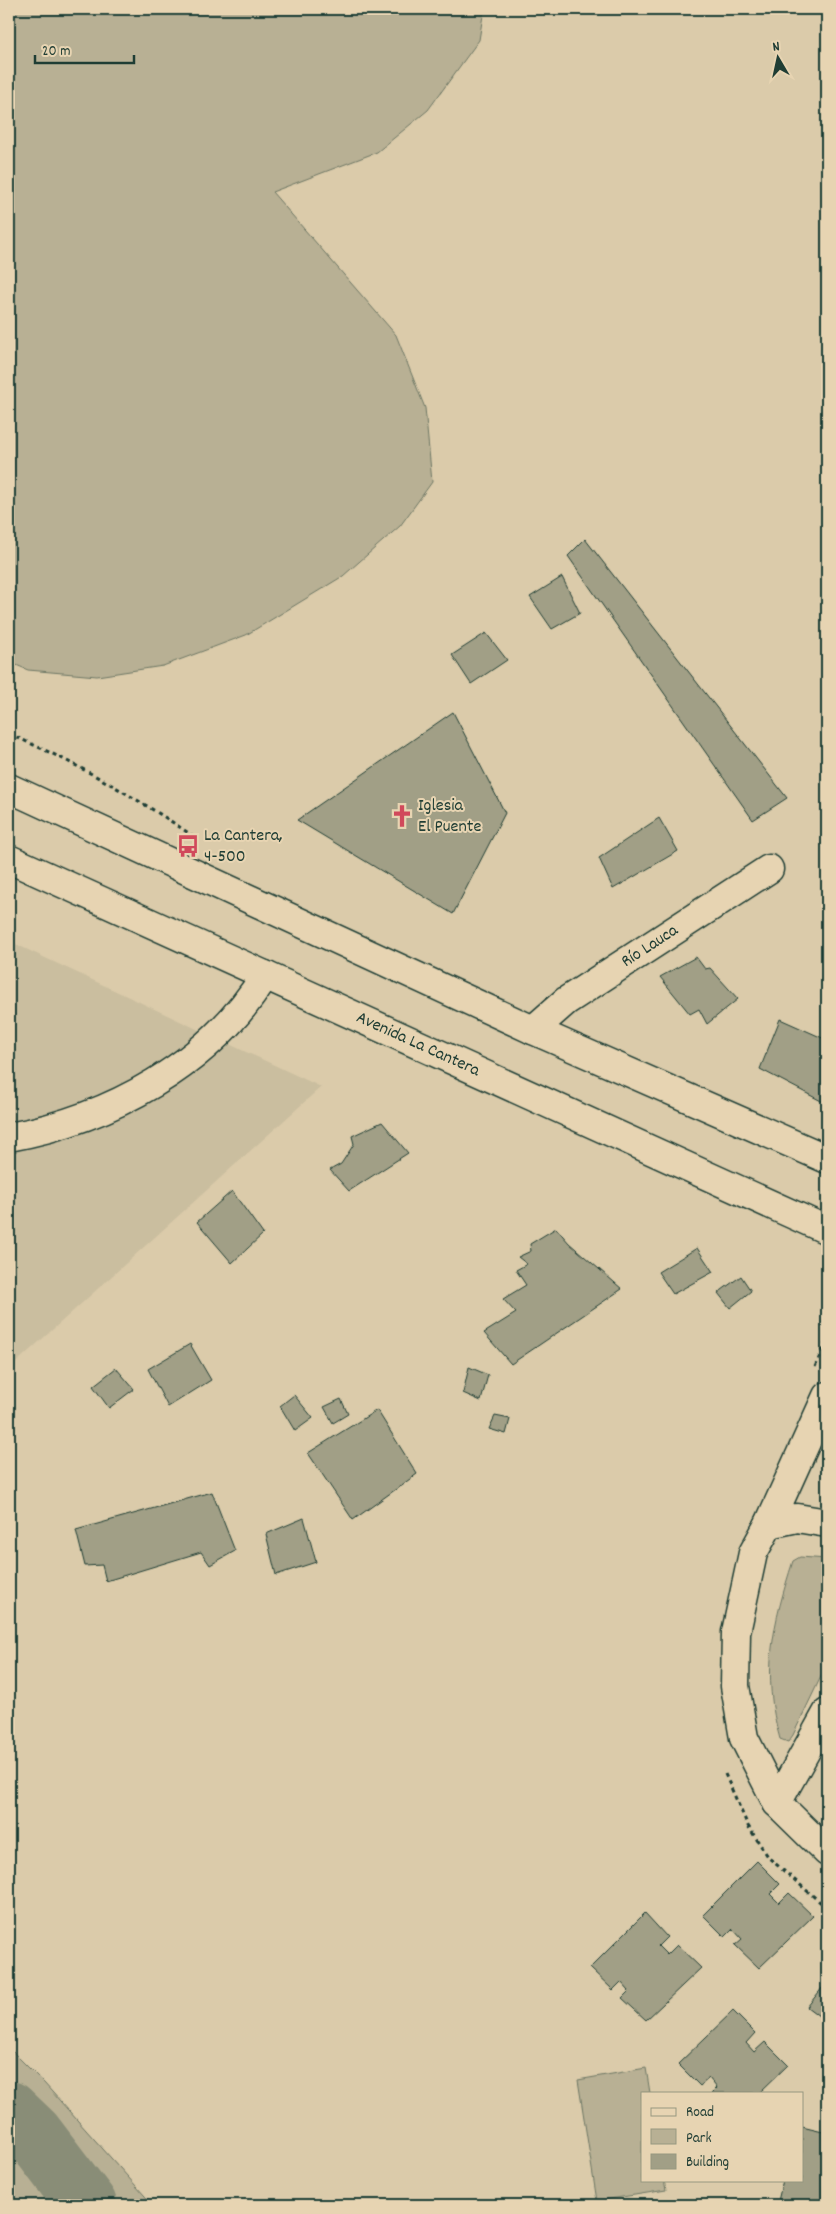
<svg xmlns="http://www.w3.org/2000/svg" width="836" height="2214" font-family="Dekko,sans-serif">
	<rect width="100%" height="100%" fill="#dbcbaa"/>
	<filter id="ink" filterUnits="userSpaceOnUse"><feTurbulence type="fractalNoise" baseFrequency=".02" numOctaves="2"/><feDisplacementMap in="SourceGraphic" scale="10" xChannelSelector="R" yChannelSelector="G"/><feConvolveMatrix kernelMatrix="1 2 1 2 8 2 1 2 1" color-interpolation-filters="sRGB"/></filter>
	<g filter="url(#ink)">
		<path fill="#cabe9f" d="M9 941 321 1087 9 1369Z"/>
		<g fill="#b8b094" stroke="#6c7664">
			<path d="M9 9H484L479 40 428 110 377 152 272 192 396 335 425 408 432 482 400 526 343 576 246 635 163 666 97 676 28 670 9 662Z"/>
			<path d="M800 1557 827 1559V1664L793 1735 788 1742 780 1739C761 1674 773 1623 793 1561Z"/>
			<path d="M9 2048 44 2083 153 2205H13L9 2203Z"/>
			<path d="M646 2068 650 2093H642V2180H664L666 2190 597 2201 578 2080Z"/>
		</g>
		<g fill="none" stroke-linecap="round" stroke-linejoin="round">
			<path stroke="#898d77" stroke-width="60" d="M9 2111 33 2134 87 2205"/>
		</g>
		<g fill="#a19f86" stroke="#1f3d34">
			<path d="M585 539 787 798 753 820 568 556Z"/>
			<path d="M562 577 580 613 552 629 530 597Z"/>
			<path d="M486 633 507 660 471 684 452 655Z"/>
			<path d="M453 712 505 813 453 914 297 820Z"/>
			<path d="M659 818 678 851 613 889 599 858Z"/>
			<path d="M696 957 705 969 710 968 738 999 707 1024 699 1009 690 1014 660 977Z"/>
			<path d="M780 1019 827 1040V1104L760 1069Z"/>
			<path d="M382 1122 408 1153 349 1191 330 1170 341 1164 354 1144 352 1136Z"/>
			<path d="M232 1191 263 1234 232 1263 197 1222Z"/>
			<path d="M556 1228 569 1243 622 1289 511 1364 484 1333 516 1313 503 1299 526 1285 516 1270 527 1264 518 1257 531 1251 530 1244Z"/>
			<path d="M697 1248 713 1272 673 1294 658 1272Z"/>
			<path d="M741 1276 751 1291 730 1308 718 1293Z"/>
			<path d="M190 1344 211 1380 168 1407 148 1369Z"/>
			<path d="M469 1367 488 1375 481 1401 463 1393Z"/>
			<path d="M116 1368 134 1389 109 1408 93 1386Z"/>
			<path d="M294 1395 313 1418 295 1431 280 1406Z"/>
			<path d="M341 1399 348 1414 333 1423 324 1407Z"/>
			<path d="M377 1410 417 1474 353 1520 308 1453Z"/>
			<path d="M495 1416 510 1419 506 1434 489 1429Z"/>
			<path d="M212 1492 235 1551 210 1565 201 1552 106 1581 102 1565 85 1566 76 1530Z"/>
			<path d="M304 1518 316 1562 276 1575 266 1534Z"/>
			<path d="M757 1861 780 1884 770 1894 779 1903 789 1893 813 1916 759 1968 735 1945 742 1939 733 1929 725 1937 703 1915Z"/>
			<path d="M645 1913 667 1937 658 1946 667 1955 677 1945 701 1968 646 2020 622 1998 629 1991 621 1982 613 1990 590 1968Z"/>
			<path d="M827 1982V2022L807 2007Z"/>
			<path d="M733 2011 755 2033 746 2043 754 2052 765 2042 788 2065 759 2093H712L717 2088 709 2078 700 2086 678 2064Z"/>
			<path d="M802 2127 827 2133V2205H795L778 2201 783 2180H802Z"/>
		</g>
		<g fill="none" stroke-linecap="round" stroke-linejoin="round">
			<defs>
				<g id="minor">
					<path id="s1" d="M533 1030 566 1001 769 869"/>
					<path d="M9 1137C110 1119 211 1064 265 975"/>
					<path d="M827 1396 769 1524 753 1553 736 1632 735 1686 744 1738 777 1803 827 1852"/>
					<path d="M769 1524 797 1518 827 1523"/>
					<path d="M777 1803 827 1713"/>
				</g>
				<g id="highway">
					<path d="M9 788 533 1030 827 1159"/>
					<path id="s2" d="M9 859 827 1230"/>
				</g>
			</defs>
			<use href="#minor" stroke="#1f3d34" stroke-width="31"/>
			<use href="#highway" stroke="#1f3d34" stroke-width="31"/>
			<g stroke="#1f3d34" stroke-width="3" stroke-dasharray="4 4" stroke-linecap="butt">
				<path d="M9 734C75 762 136 797 196 838"/>
				<path d="M815 1367 827 1340"/>
				<path d="M725 1774 748 1826 769 1858 827 1908"/>
			</g>
			<use href="#minor" stroke="#e7d4b2" stroke-width="28"/>
			<use href="#highway" stroke="#e7d4b2" stroke-width="28"/>
		</g>
	</g>
	<defs>
		<symbol id="church-bare" viewBox="-9 -9 18 18"><path d="M-1.2-6h2.4v3.5h3.3v2.4h-3.3V6h-2.4V-.1h-3.3v-2.4h3.3Z" fill="#d1495b" stroke="#e7d4b2" stroke-width="2.5" paint-order="stroke"/></symbol>
		<symbol id="bus-bare" viewBox="-9 -9 18 18"><path d="M-5-6H5V4H4V6H2V4H-2V6H-4V4H-5ZM-3.5-4V0h7V-4ZM-3.5 1.2v1.5H-2V1.2ZM2 1.2v1.5H3.5V1.2Z" fill="#d1495b" stroke="#e7d4b2" stroke-width="2.5" paint-order="stroke"/></symbol>
	</defs>
	<g fill-rule="evenodd">
		<use href="#church-bare" x="386" y="800" width="32" height="32"/>
		<use href="#bus-bare" x="172" y="830" width="32" height="32"/>
	</g>
	<g text-anchor="middle" dominant-baseline="central" stroke-width="4" stroke-linejoin="round" paint-order="stroke">
		<g font-size="18" fill="#1f3d34" stroke="#e7d4b2" text-anchor="start">
			<text x="418" y="806">Iglesia<tspan x="418" dy="21">El Puente</tspan></text>
			<text x="204" y="836">La Cantera,<tspan x="204" dy="21">4-500</tspan></text>
		</g>
		<g font-size="18" fill="#1f3d34" stroke="#e7d4b2">
			<text stroke="none"><textPath href="#s1" startOffset="144">Río Lauca</textPath></text>
			<text stroke="none"><textPath href="#s2" startOffset="449">Avenida La Cantera</textPath></text>
		</g>
	</g>
	<rect width="836" height="2214" fill="none" stroke="#e7d4b2" stroke-width="30"/>
	<rect x="15" y="15" width="806" height="2184" fill="none" stroke="#1f3d34" stroke-width="2" filter="url(#ink)"/>
	<rect x="641" y="2092" width="162" height="90" fill="#e7d4b2" stroke="#979880"/>
	<rect x="651" y="2108" width="25" height="8" fill="#e7d4b2" stroke="#979880"/>
	<text x="686" y="2116" font-size="15" fill="#1f3d34">Road</text>
	<rect x="651" y="2129" width="25" height="15" fill="#b8b094" stroke="#979880"/>
	<text x="686" y="2142" font-size="15" fill="#1f3d34">Park</text>
	<rect x="651" y="2154" width="25" height="15" fill="#a19f86" stroke="#979880"/>
	<text x="686" y="2166" font-size="15" fill="#1f3d34">Building</text>
	<g transform="translate(778 58) rotate(351)" stroke="#e7d4b2" stroke-width="4" paint-order="stroke">
	<path d="M0-4L9 19L0 12L-9 19Z" fill="#1f3d34"/>
	<text y="-8" font-size="14" font-weight="bold" text-anchor="middle" fill="#1f3d34">N</text>
	</g>
	<path d="M35 55v8h99v-8" fill="none" stroke="#1f3d34" stroke-width="2.5"/>
	<text x="42" y="55" font-size="15" fill="#1f3d34" stroke="#e7d4b2" stroke-width="4" paint-order="stroke">20 m</text>
</svg>
